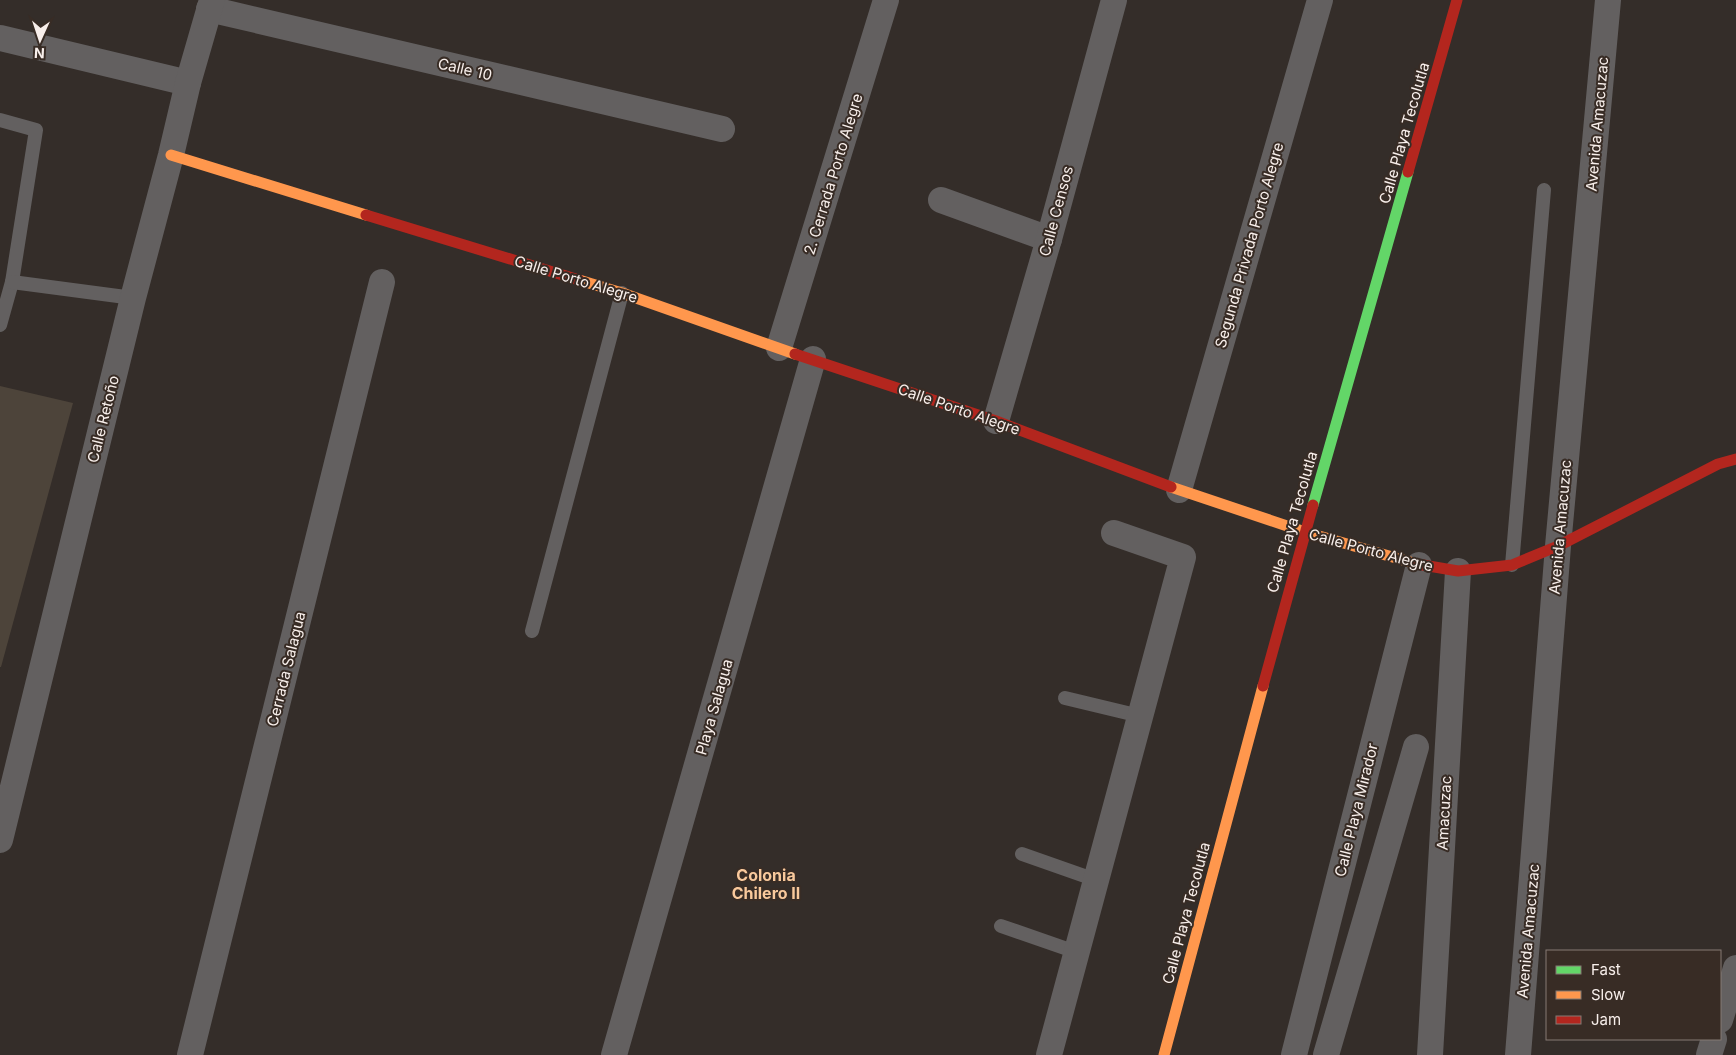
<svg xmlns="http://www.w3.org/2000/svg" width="1736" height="1055" font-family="Inter,sans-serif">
	<rect width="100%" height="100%" fill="#342d29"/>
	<path fill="#4d443a" d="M0 386 73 403 1 667H0Z"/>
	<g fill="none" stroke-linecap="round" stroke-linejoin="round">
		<g stroke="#636060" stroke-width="14">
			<path d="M0 120 36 130 12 282 0 325"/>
			<path d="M12 282 133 298"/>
			<path d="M1512 565 1544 190"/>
			<path d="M532 631 622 293"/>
			<path d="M1065 698 1140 716"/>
			<path d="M1022 854 1096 880"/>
			<path d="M1001 926 1076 952"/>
		</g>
		<g stroke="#636060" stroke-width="26">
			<path d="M209 9 722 129"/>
			<path d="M0 38 188 83"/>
			<path d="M941 200 1049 239"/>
			<path d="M779 348 886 0"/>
			<path d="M996 421 1049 239 1114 0"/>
			<path d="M1179 490 1320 0"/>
			<path d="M0 840 133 298 171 155 188 83 212 0"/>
			<path d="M1720 1020 1736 968"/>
			<path d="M190 1055 382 282"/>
			<path d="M614 1055 813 359"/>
			<path d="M1049 1055 1183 557 1114 533"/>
			<path d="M1294 1055 1419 565"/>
			<path d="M1326 1055 1416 747"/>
			<path d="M1430 1055 1458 571"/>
			<path d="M1518 1055 1558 546 1608 0"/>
			<path d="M1709 1055 1714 1039"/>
		</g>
		<path stroke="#63d668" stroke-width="11" d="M1313 505 1408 172"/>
		<g stroke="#ff974d" stroke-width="11">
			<path d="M171 155 366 215"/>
			<path d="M579 280 622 293 795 354"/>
			<path d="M1171 487 1305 532 1417 564"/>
			<path d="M1164 1055 1263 686"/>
		</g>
		<g stroke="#b3261e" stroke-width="11">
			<path d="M1408 172 1457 0"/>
			<path d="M366 215 579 280"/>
			<path d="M795 354 996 421 1171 487"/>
			<path d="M1417 564 1458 571 1512 565 1558 546 1718 464 1736 459"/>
			<path d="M1263 686 1313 505"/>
		</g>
	</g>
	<g text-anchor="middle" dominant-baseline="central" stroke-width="4" stroke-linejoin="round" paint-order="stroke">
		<g font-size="15" fill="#f8efeb" stroke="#382c25">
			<text transform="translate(465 69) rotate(13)">Calle 10</text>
			<text transform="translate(1597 124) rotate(-85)">Avenida Amacuzac</text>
			<text transform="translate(1404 133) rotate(-74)">Calle Playa Tecolutla</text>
			<text transform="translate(833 174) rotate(-73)">2. Cerrada Porto Alegre</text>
			<text transform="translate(1056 211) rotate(-75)">Calle Censos</text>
			<text transform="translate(1249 245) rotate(-74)">Segunda Privada Porto Alegre</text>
			<text transform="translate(576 279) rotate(17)">Calle Porto Alegre</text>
			<text transform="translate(959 409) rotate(19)">Calle Porto Alegre</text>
			<text transform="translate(103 419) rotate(-76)">Calle Retoño</text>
			<text transform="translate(1292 522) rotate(-74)">Calle Playa Tecolutla</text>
			<text transform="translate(1560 527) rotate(-85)">Avenida Amacuzac</text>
			<text transform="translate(1371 550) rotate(15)">Calle Porto Alegre</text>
			<text transform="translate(286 669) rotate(-76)">Cerrada Salagua</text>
			<text transform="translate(714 707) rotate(-74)">Playa Salagua</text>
			<text transform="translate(1356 810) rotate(-76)">Calle Playa Mirador</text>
			<text transform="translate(1444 813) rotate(-87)">Amacuzac</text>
			<text transform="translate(1186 913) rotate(-75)">Calle Playa Tecolutla</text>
			<text transform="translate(1528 931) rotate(-85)">Avenida Amacuzac</text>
		</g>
		<g font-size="16" font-weight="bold" fill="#f9c99c" stroke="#382c25">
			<text x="766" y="875">Colonia<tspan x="766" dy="18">Chilero II</tspan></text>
		</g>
	</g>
	<rect x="1546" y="950" width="175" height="90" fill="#382c25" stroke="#857a74"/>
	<rect x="1556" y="966" width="25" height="8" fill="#63d668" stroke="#857a74"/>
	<text x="1591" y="975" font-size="15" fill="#f8efeb">Fast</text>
	<rect x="1556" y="991" width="25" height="8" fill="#ff974d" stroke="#857a74"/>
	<text x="1591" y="1000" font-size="15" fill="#f8efeb">Slow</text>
	<rect x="1556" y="1016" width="25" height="8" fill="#b3261e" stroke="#857a74"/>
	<text x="1591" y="1025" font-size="15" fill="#f8efeb">Jam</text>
	<g transform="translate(40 40) rotate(183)" stroke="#382c25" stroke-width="4" paint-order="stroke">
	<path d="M0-4L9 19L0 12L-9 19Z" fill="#f8efeb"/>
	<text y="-8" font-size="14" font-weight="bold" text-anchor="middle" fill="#f8efeb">N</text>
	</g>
</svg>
